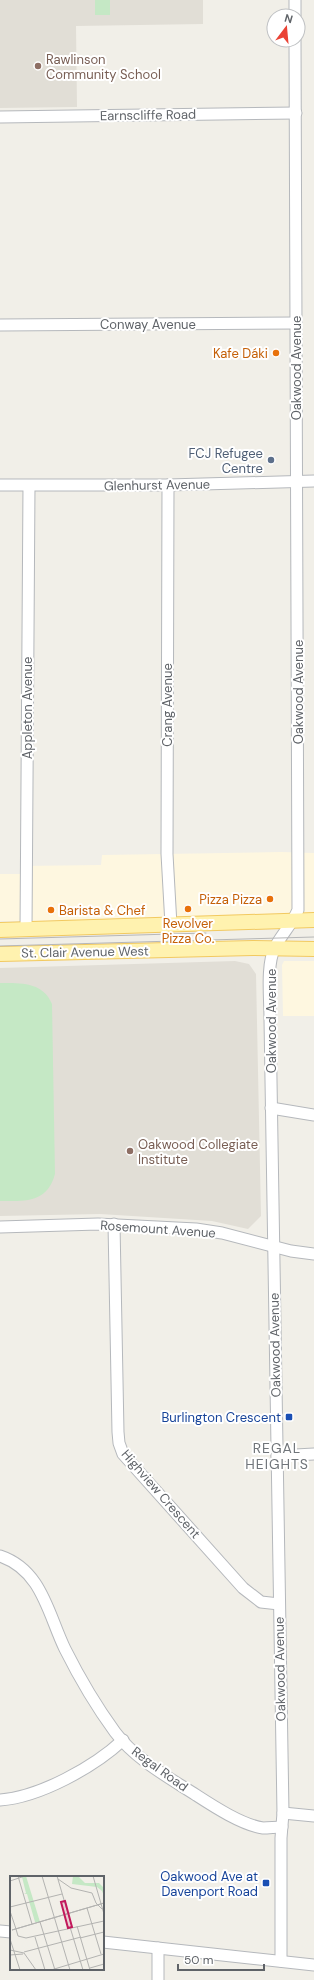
<svg xmlns="http://www.w3.org/2000/svg" width="314" height="1980" font-family="'DM Sans',sans-serif">
	<rect width="100%" height="100%" fill="#f1efe8"/>
	<g fill="#fef7e0">
		<path d="M281 852 314 853V914L41 921H0V874H20V866L101 865 102 855Z"/>
		<path d="M284 961H314V1016H283L282 965Z"/>
	</g>
	<g fill="#e1ded6">
		<path d="M0 0H203V24L76 26 77 107 0 108Z"/>
		<path d="M235 961 249 964 256 974 261 1216 248 1229 212 1221 100 1214 0 1216V968Z"/>
	</g>
	<g fill="#c5e8c5">
		<rect x="95" y="0" width="15" height="15"/>
		<path d="M0 983C21 983 43 982 52 1004L55 1174C47 1203 26 1201 0 1201Z"/>
	</g>
	<g fill="none" stroke-linecap="round" stroke-linejoin="round">
		<defs>
			<g id="minor">
				<path d="M295 16V0"/>
				<path d="M0 117 296 113"/>
				<path d="M0 325 296 323"/>
				<path d="M0 485H168L314 481"/>
				<path d="M168 485 167 854 171 925"/>
				<path d="M26 930 29 486"/>
				<path d="M271 1108 314 1115"/>
				<path d="M114 1224 118 1432 119 1443 123 1454 243 1588 261 1602 279 1604"/>
				<path d="M0 1227 98 1224 196 1229 222 1233 291 1251 314 1254"/>
				<path d="M277 1456 314 1454"/>
				<path d="M0 1556C42 1570 48 1614 65 1649 79 1677 96 1706 115 1732 135 1759 168 1777 196 1795 213 1806 242 1825 263 1828 269 1828 276 1827 282 1827"/>
				<path d="M0 1800C40 1797 94 1767 123 1740"/>
				<path d="M283 1813 314 1816"/>
				<path d="M0 1931 11 1932"/>
				<path d="M103 1942 314 1965"/>
				<path d="M281 1961V1838L283 1813 270 1019C270 998 266 965 275 947 282 934 292 924 298 910L295 40"/>
				<path d="M158 1980V1948"/>
			</g>
			<g id="major">
				<path d="M0 930 314 920"/>
				<path d="M0 954 253 948 314 949"/>
			</g>
		</defs>
		<use href="#minor" stroke="#b5b8bc" stroke-width="13"/>
		<use href="#major" stroke="#f2c960" stroke-width="16"/>
		<use href="#minor" stroke="#fff" stroke-width="11"/>
		<use href="#major" stroke="#fff2af" stroke-width="14"/>
		<g stroke="#b6b7b8" stroke-width="1">
			<path d="M0 939 206 933"/>
			<path d="M0 946 314 937"/>
		</g>
	</g>
	<g fill="#8d6e63" stroke="#fff" stroke-width="1.5">
		<circle cx="38" cy="66" r="4"/>
		<circle cx="130" cy="1151" r="4"/>
	</g>
	<g fill="#e8710a" stroke="#fff" stroke-width="1.5">
		<circle cx="276" cy="353" r="4"/>
		<circle cx="270" cy="899" r="4"/>
		<circle cx="188" cy="909" r="4"/>
		<circle cx="51" cy="910" r="4"/>
	</g>
	<circle fill="#5c6f8a" stroke="#fff" stroke-width="1.5" cx="271" cy="460" r="4"/>
	<g fill="#1a4fb4" stroke="#fff" stroke-width="1.5">
		<rect x="285" y="1413" width="8" height="8" rx="2"/>
		<rect x="262" y="1879" width="8" height="8" rx="2"/>
	</g>
	<g text-anchor="middle" dominant-baseline="central" stroke-width="4" stroke-linejoin="round" paint-order="stroke">
		<g font-size="13" fill="#785e54" stroke="#fff" text-anchor="start">
			<text x="46" y="59">Rawlinson<tspan x="46" dy="15">Community School</tspan></text>
			<text x="138" y="1144">Oakwood Collegiate<tspan x="138" dy="15">Institute</tspan></text>
		</g>
		<g font-size="13" fill="#5f6368" stroke="#fff">
			<text transform="translate(148 115) rotate(-1)">Earnscliffe Road</text>
			<text x="148" y="324">Conway Avenue</text>
			<text transform="translate(296 368) rotate(-90)">Oakwood Avenue</text>
			<text transform="translate(157 485) rotate(-1)">Glenhurst Avenue</text>
			<text transform="translate(298 692) rotate(-90)">Oakwood Avenue</text>
			<text transform="translate(167 705) rotate(-90)">Crang Avenue</text>
			<text transform="translate(27 708) rotate(-90)">Appleton Avenue</text>
			<text transform="translate(85 952) rotate(-1)">St. Clair Avenue West</text>
			<text transform="translate(271 1021) rotate(-90)">Oakwood Avenue</text>
			<text transform="translate(158 1229) rotate(4)">Rosemount Avenue</text>
			<text transform="translate(275 1345) rotate(-91)">Oakwood Avenue</text>
			<text transform="translate(161 1494) rotate(49)">Highview Crescent</text>
			<text transform="translate(280 1669) rotate(-91)">Oakwood Avenue</text>
			<text transform="translate(160 1769) rotate(36)">Regal Road</text>
		</g>
		<g font-size="13" fill="#c56008" stroke="#fff" text-anchor="end">
			<text x="268" y="353">Kafe Dáki</text>
			<text x="262" y="899">Pizza Pizza</text>
			<text x="59" y="910" text-anchor="start">Barista &amp; Chef</text>
			<text x="188" y="923" text-anchor="middle">Revolver<tspan x="188" dy="15">Pizza Co.</tspan></text>
		</g>
		<g font-size="13" fill="#4e5e75" stroke="#fff" text-anchor="end">
			<text x="263" y="453">FCJ Refugee<tspan x="263" dy="15">Centre</tspan></text>
		</g>
		<g font-size="13" fill="#164399" stroke="#fff" text-anchor="end">
			<text x="281" y="1417">Burlington Crescent</text>
			<text x="258" y="1876">Oakwood Ave at<tspan x="258" dy="15">Davenport Road</tspan></text>
		</g>
		<g font-size="14" letter-spacing="1" fill="#70757a" stroke="#fff">
			<text x="277" y="1448">REGAL<tspan x="277" dy="16">HEIGHTS</tspan></text>
		</g>
	</g>
	<g transform="translate(10 1876)">
		<rect width="94" height="94" fill="#f1efe8"/>
		<path d="M16 0 30 46H25L17 18H14L16 17 12 1ZM63 0H68L75 7H89L94 12V20L92 15 87 11 62 8Z" fill="#c5e8c5"/>
		<path fill="none" stroke="#b3b3b1" stroke-width="1" d="M8 0 22 48M32 0 60 94M47 0 62 51M83 0 94 38M48 3 61 12 82 17 86 27 92 33M0 5 15 0M0 31 52 18M77 32 91 78M0 35 6 53M30 46 45 94M67 50 80 94M60 51 73 94M6 53 8 60 16 62 94 45M2 54 94 27M2 54 94 27M25 61 35 94M70 62 94 56M0 63 10 94M0 74 14 77 26 94M14 76 71 61M0 79 13 78M80 92 94 88M41 94 94 78"/>
		<path fill="#c2185b" fill-opacity="0.15" stroke="#c2185b" stroke-width="2" d="M55 25 62 51 58 52 51 26Z"/>
		<rect width="94" height="94" fill="none" stroke="#5f6368" stroke-width="2"/>
	</g>
	<g transform="translate(286 28) rotate(16)"><circle r="19" fill="#ffffff" stroke="#bfc1c3"/>
	<path d="M0-3L7 15L0 10L-7 15Z" fill="#ea4335"/>
	<text y="-6" font-size="11" font-weight="bold" text-anchor="middle" fill="#5f6368">N</text>
	</g>
	<path d="M178 1964v6h86v-6" fill="none" stroke="#5f6368" stroke-width="2"/>
	<text x="184" y="1964" font-size="12" fill="#5f6368" stroke="#ffffff" stroke-width="3" paint-order="stroke">50 m</text>
</svg>
